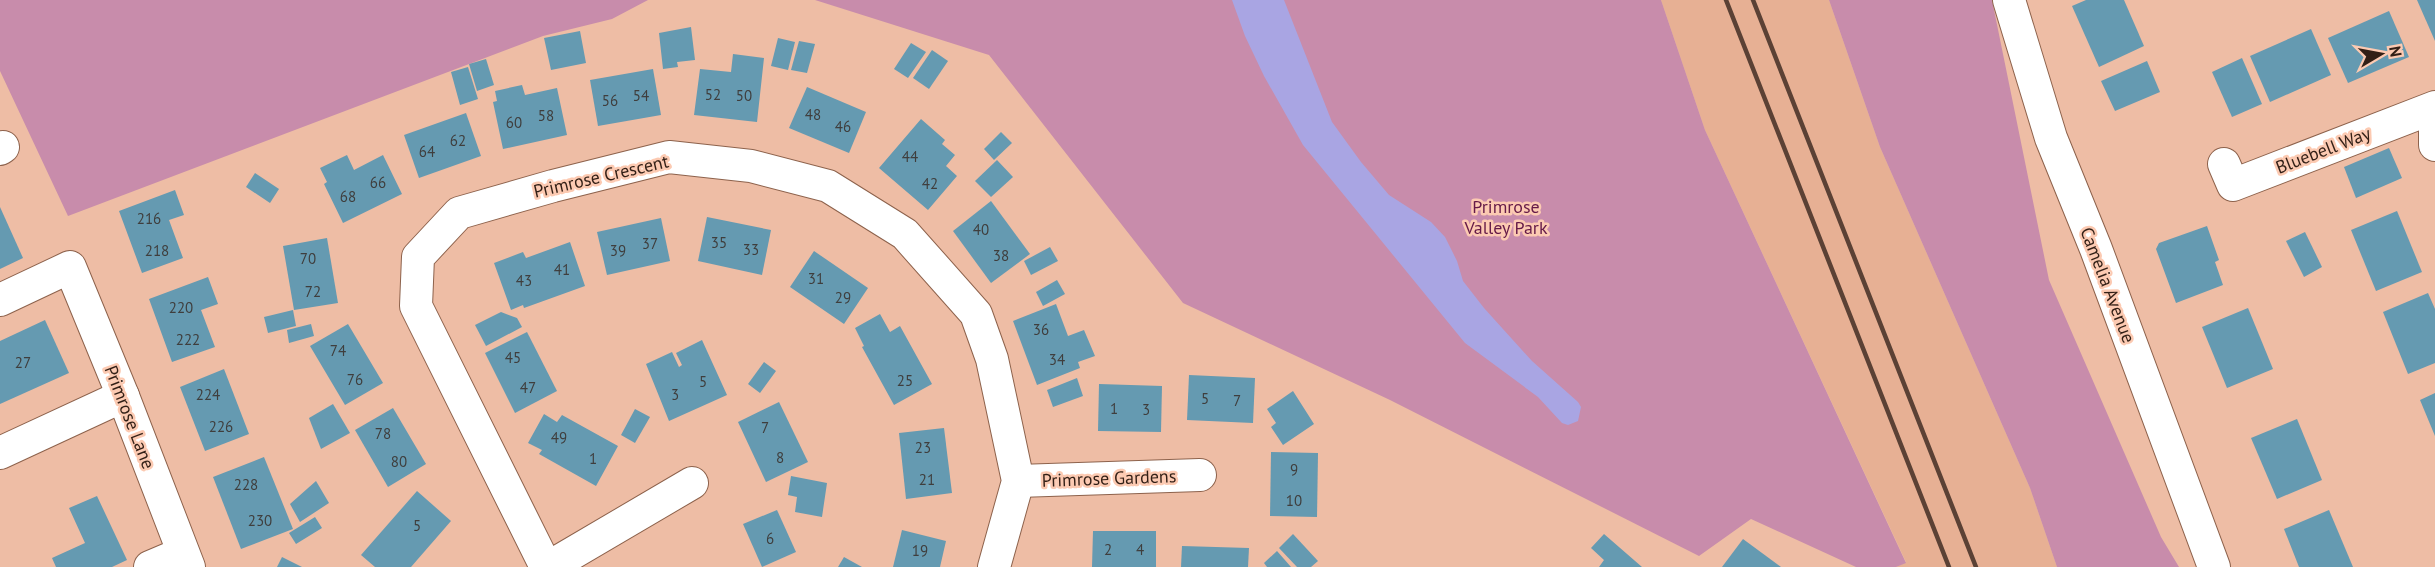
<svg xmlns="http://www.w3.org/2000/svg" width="2435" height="567" font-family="'PT Sans',sans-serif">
	<rect width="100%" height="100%" fill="#eebda5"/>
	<path fill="#e7b094" d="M1661 0H1829L1880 147 2030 488 2057 567H1896L1906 562 1705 130Z"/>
	<g fill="#c88cab">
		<path d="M0 0H648L612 19 543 36 68 216 0 71Z"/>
		<path d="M815 0H1661L1705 130 1906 563 1896 567H1856L1751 519 1699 556 1390 400 1183 303 989 55Z"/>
		<path d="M1829 0H1992L2049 280 2161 537 2179 567H2057L2030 488 1880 147Z"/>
	</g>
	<path fill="#a9a5e3" d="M1232 0H1284L1332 122 1361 162 1389 195 1431 222 1445 237 1457 261 1463 281 1484 308 1532 361 1578 402 1581 407 1578 421 1568 425 1562 423 1538 397 1465 343 1303 145 1264 76 1245 36Z"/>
	<g fill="#659ab1">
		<path d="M2086 0H2124L2144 46 2099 67 2072 6Z"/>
		<path d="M2417 0H2435V41Z"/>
		<path d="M2389 11 2409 57 2348 83 2328 38Z"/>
		<path d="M691 27 695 60 677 62 678 67 663 69 659 33Z"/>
		<path d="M2311 29 2331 75 2270 102 2250 56Z"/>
		<path d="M580 31 586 63 551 70 544 38Z"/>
		<path d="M778 38 795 42 788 70 771 66Z"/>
		<path d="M799 41 815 44 807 73 791 70Z"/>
		<path d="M911 43 926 52 908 78 894 69Z"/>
		<path d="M932 50 948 61 929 89 913 78Z"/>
		<path d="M733 54 764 58 757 122 694 115 700 69 731 72Z"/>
		<path d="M2242 58 2262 104 2232 117 2212 72Z"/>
		<path d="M486 59 494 85 477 91 469 64Z"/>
		<path d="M2147 61 2160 92 2115 111 2101 81Z"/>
		<path d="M468 67 478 99 460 105 451 72Z"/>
		<path d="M653 69 661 115 598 126 590 80Z"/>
		<path d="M522 85 525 95 557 88 567 135 503 149 493 102 497 101 495 91Z"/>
		<path d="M807 87 866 112 849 153 789 128Z"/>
		<path d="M466 113 481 156 419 178 404 135Z"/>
		<path d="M921 119 945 140 942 144 955 155 946 166 957 176 928 210 879 168Z"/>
		<path d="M1001 132 1012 143 994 160 984 149Z"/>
		<path d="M2389 148 2402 178 2356 198 2344 167Z"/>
		<path d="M347 155 354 170 383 155 402 194 343 223 324 184 327 182 320 168Z"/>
		<path d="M997 160 1013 177 991 197 975 181Z"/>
		<path d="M255 173 279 189 270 203 246 187Z"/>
		<path d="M175 190 184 215 169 220 183 258 142 273 119 211Z"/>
		<path d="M991 201 1030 254 991 283 953 231Z"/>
		<path d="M0 207 23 258 0 269Z"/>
		<path d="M2397 211 2422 272 2376 291 2351 230Z"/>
		<path d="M707 217 771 230 762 275 698 261Z"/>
		<path d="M661 218 670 261 607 275 597 232Z"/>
		<path d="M2207 226 2219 260 2215 262 2223 285 2176 303 2156 249 2159 243Z"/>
		<path d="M2305 232 2322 267 2304 277 2286 241Z"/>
		<path d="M327 238 338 303 294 310 283 246Z"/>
		<path d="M570 242 585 286 524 308 523 305 511 310 494 263 523 252 526 258Z"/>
		<path d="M1050 247 1058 261 1031 275 1024 261Z"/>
		<path d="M814 251 868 288 844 324 790 287Z"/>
		<path d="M208 277 218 304 201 310 215 347 172 362 149 299Z"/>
		<path d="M1057 280 1065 294 1043 306 1036 292Z"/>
		<path d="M2428 293 2435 309V363L2408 374 2383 312Z"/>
		<path d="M1056 304 1068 336 1084 330 1095 356 1078 362 1080 368 1037 385 1013 321Z"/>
		<path d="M2248 308 2273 369 2227 388 2202 327Z"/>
		<path d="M293 310 296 326 268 333 264 317Z"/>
		<path d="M501 312 517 318 522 327 486 346 475 325Z"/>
		<path d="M880 314 890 332 900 326 932 384 894 405 862 347 864 346 855 328Z"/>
		<path d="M45 320 69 373 0 404V341Z"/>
		<path d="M311 324 314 336 289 343 287 330Z"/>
		<path d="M348 324 383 383 345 405 310 346Z"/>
		<path d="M527 332 557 391 515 413 485 353Z"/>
		<path d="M702 340 727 395 669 421 646 364 672 352 679 367 682 365 676 353Z"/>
		<path d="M764 362 776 371 760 393 748 384Z"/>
		<path d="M224 369 249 434 205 451 180 387Z"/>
		<path d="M1189 375 1255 378 1253 423 1187 420Z"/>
		<path d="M1077 378 1083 396 1053 407 1047 390Z"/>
		<path d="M1099 384 1162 386 1161 432 1098 431Z"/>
		<path d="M1293 391 1314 424 1283 445 1271 427 1276 423 1267 409Z"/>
		<path d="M2435 393V436L2420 400Z"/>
		<path d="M779 402 808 462 766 482 738 422Z"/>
		<path d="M333 404 350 433 321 449 309 418Z"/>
		<path d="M393 408 426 464 388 487 355 430Z"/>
		<path d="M635 409 650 417 635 443 621 435Z"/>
		<path d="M544 414 557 422 562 415 618 446 596 486 539 454 542 450 528 443Z"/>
		<path d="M2297 419 2322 480 2277 499 2251 438Z"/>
		<path d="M944 428 952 493 906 499 899 433Z"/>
		<path d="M1271 452 1318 453 1317 517 1270 516Z"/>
		<path d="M264 457 293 529 241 549 213 477Z"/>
		<path d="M791 476 827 483 822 517 795 512 797 497 788 495Z"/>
		<path d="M316 481 329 503 300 522 290 504Z"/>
		<path d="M417 491 451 521 411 567H375L361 555Z"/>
		<path d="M97 496 127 560 112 567H56L52 558 85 543 69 508Z"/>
		<path d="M777 510 796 552 762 567 743 524Z"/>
		<path d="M2329 510 2353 567H2299L2284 529Z"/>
		<path d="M315 517 322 528 296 544 289 533Z"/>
		<path d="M902 530 946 541 940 567H893Z"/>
		<path d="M1093 531H1156V567H1092Z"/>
		<path d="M1293 534 1318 561 1311 567H1297L1279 548Z"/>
		<path d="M1604 534 1642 567H1599L1604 560 1591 548Z"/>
		<path d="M1743 539 1781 567H1722Z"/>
		<path d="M1182 546 1249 548 1248 567H1181Z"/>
		<path d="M1277 551 1291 567H1267L1264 563Z"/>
		<path d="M282 557 302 567H277Z"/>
		<path d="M844 557 862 567H838Z"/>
	</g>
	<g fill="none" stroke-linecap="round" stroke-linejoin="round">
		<defs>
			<g id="street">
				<path d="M2009 0 2051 138 2096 249 2214 567"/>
				<path d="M2435 126V145"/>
				<path d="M0 149 3 147"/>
				<path d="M2224 164 2233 185 2435 107"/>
				<path d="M0 300 70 267 123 396 189 567"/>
				<path d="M0 453 123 396"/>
				<path d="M1018 481 1200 475"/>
				<path d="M150 567 183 553"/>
				<path d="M546 567 416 306 418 257 459 213 553 186 669 157 751 166 828 186 905 234 976 314 992 359 1018 481 994 567"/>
				<path d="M549 567 692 483"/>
			</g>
		</defs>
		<use href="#street" stroke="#8d624c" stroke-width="34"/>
		<use href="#street" stroke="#fff" stroke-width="32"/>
		<g stroke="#5b4135" stroke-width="4.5">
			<path d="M1726 0 1949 567"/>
			<path d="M1753 0 1976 567"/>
		</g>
	</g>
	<g text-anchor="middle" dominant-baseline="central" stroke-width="5" stroke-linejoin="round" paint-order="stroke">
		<g font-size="15" fill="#3f3e3d">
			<text x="713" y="94">52</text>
			<text x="641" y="95">54</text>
			<text x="744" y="95">50</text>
			<text x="610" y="100">56</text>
			<text x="813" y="114">48</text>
			<text x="546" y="115">58</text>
			<text x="514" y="122">60</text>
			<text x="843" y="126">46</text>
			<text x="458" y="140">62</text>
			<text x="427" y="151">64</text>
			<text x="910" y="156">44</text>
			<text x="378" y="182">66</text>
			<text x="930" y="183">42</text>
			<text x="348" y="196">68</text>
			<text x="149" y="218">216</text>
			<text x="981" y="229">40</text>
			<text x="719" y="242">35</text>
			<text x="650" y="243">37</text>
			<text x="751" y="249">33</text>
			<text x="157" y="250">218</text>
			<text x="618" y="250">39</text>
			<text x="1001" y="255">38</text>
			<text x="308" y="258">70</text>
			<text x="562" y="269">41</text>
			<text x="816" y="278">31</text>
			<text x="524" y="280">43</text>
			<text x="313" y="291">72</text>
			<text x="843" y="297">29</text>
			<text x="181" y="307">220</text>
			<text x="1041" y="329">36</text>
			<text x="188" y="339">222</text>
			<text x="338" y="350">74</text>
			<text x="513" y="357">45</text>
			<text x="1057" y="359">34</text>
			<text x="23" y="362">27</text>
			<text x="355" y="379">76</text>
			<text x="905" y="380">25</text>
			<text x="703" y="381">5</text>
			<text x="528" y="387">47</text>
			<text x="208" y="394">224</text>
			<text x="675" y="394">3</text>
			<text x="1205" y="398">5</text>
			<text x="1237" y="400">7</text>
			<text x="1114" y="408">1</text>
			<text x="1146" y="409">3</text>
			<text x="221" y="426">226</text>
			<text x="765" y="427">7</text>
			<text x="383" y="433">78</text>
			<text x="559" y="437">49</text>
			<text x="923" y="447">23</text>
			<text x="780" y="457">8</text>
			<text x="593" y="458">1</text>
			<text x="399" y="461">80</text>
			<text x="1294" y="469">9</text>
			<text x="927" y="479">21</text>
			<text x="246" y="484">228</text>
			<text x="1294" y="500">10</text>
			<text x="260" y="520">230</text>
			<text x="417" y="525">5</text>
			<text x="770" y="538">6</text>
			<text x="1108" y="549">2</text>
			<text x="1140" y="549">4</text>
			<text x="920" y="550">19</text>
		</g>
		<g font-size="18" fill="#321f16" stroke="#fccab2">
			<text transform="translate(2323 150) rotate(-21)">Bluebell Way</text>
			<text transform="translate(601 176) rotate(-13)">Primrose Crescent</text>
			<text transform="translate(2108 285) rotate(69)">Camelia Avenue</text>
			<text transform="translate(130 417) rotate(69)">Primrose Lane</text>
			<text transform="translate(1109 478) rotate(-2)">Primrose Gardens</text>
		</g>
		<g font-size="18" fill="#651a48" stroke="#fccab2">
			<text x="1506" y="206">Primrose<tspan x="1506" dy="21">Valley Park</tspan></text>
		</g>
	</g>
	<g transform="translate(2381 54) rotate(80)" stroke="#fccab2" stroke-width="4.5" paint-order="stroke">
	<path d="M0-4.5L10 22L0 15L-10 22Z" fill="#321f16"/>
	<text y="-9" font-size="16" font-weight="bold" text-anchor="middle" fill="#321f16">N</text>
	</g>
</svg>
